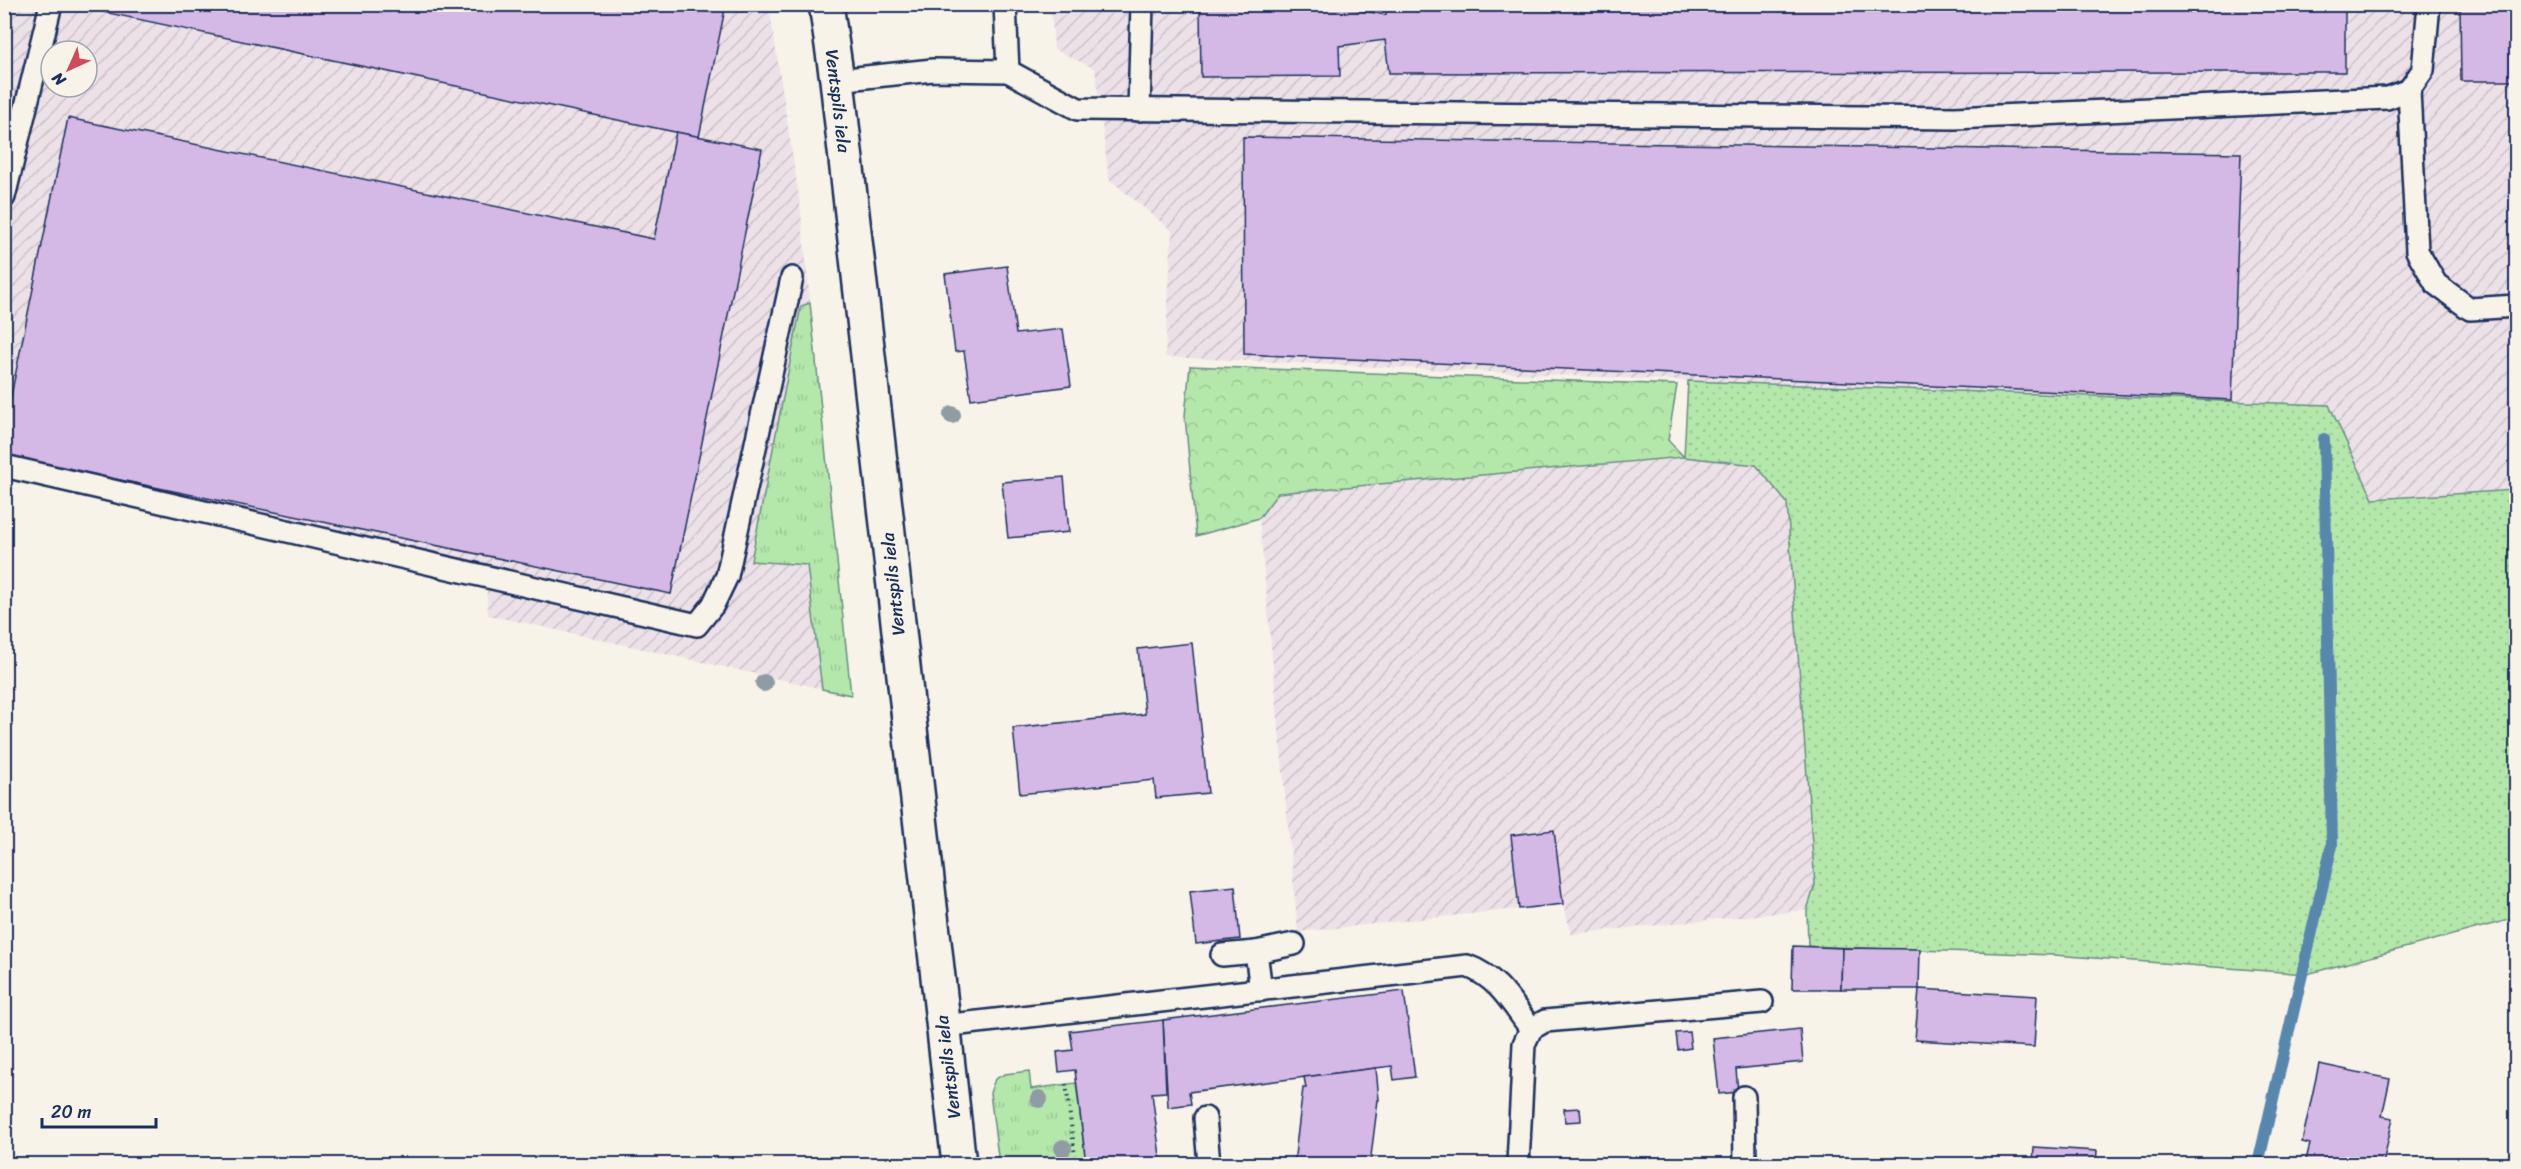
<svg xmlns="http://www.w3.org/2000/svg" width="2521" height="1169" font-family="Sriracha,sans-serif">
	<defs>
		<pattern id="industrial-furrows" width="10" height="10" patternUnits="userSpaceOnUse" patternTransform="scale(1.5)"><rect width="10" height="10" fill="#ece1e7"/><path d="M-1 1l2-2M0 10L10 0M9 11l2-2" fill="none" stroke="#cac1c9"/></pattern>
		<pattern id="grass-tufts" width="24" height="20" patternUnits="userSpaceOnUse" patternTransform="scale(1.5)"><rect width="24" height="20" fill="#b4e8aa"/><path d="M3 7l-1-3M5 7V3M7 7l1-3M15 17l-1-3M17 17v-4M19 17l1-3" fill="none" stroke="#9ac795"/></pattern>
		<pattern id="forest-crowns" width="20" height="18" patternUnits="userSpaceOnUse" patternTransform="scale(1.5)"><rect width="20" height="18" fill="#b4e8aa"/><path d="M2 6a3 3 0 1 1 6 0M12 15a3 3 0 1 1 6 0" fill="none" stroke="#9ac795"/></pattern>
		<pattern id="garden-dots" width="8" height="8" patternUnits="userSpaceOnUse" patternTransform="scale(1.5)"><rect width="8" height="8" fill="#b4e8aa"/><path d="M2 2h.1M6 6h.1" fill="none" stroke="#9ac795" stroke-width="1.8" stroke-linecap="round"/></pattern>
	</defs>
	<rect width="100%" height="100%" fill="#f7f3e8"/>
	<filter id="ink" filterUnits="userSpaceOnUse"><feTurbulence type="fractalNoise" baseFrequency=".0167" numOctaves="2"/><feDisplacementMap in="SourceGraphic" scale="12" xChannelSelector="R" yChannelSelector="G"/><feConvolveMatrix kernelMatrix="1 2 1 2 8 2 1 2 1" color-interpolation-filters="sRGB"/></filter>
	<g filter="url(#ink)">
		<g fill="url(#industrial-furrows)" fill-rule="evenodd">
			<path d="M5 5H769L800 204 851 695 488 615 486 583 5 478ZM51 51H87V87H51Z"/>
			<path d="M1051 5H2516V490L2373 499 2329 405 1688 381 1165 357 1172 231 1109 179 1095 69 1054 49Z"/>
			<path d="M1684 457 1756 465 1787 503 1815 885 1807 910 1571 934 1563 904 1298 932 1259 518 1278 493Z"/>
		</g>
		<g fill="url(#grass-tufts)" stroke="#688c84" stroke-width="1.5">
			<path d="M810 303 851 695 822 689 807 565 751 561 801 306Z"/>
			<path d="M1029 1071 1031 1089 1076 1083 1086 1164H999L990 1093 995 1079 1005 1074Z"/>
		</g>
		<path fill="url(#forest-crowns)" stroke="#688c84" stroke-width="1.5" d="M1190 366 1677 385 1668 440 1684 457 1278 493 1259 518 1196 536 1185 416Z"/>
		<path fill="url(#garden-dots)" stroke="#688c84" stroke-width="1.5" d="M1688 381 2329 405 2373 499 2516 490V918L2307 974 2054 955 1808 946 1807 910 1815 885 1787 503 1756 465 1684 457Z"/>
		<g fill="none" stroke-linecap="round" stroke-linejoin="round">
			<path stroke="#5887ad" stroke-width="12" d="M2258 1164 2332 845 2324 439"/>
		</g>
		<g fill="#d4b8e6" stroke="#1b2f5e" stroke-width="1.5">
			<path d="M95 4H726L699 137 94 10Z"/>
			<path d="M1200 4H1344V7L1386 15V4H2345V72L1389 73 1385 40 1339 46 1340 76 1201 77Z"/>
			<path d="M2460 4H2516V81H2461Z"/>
			<path d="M68 118 654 239 676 132 762 149 671 594 4 456V430Z"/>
			<path d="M1243 137 2241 153 2232 400 1244 354Z"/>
			<path d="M1007 266 1016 334 1063 329 1071 386 971 399 964 351 955 352 945 274Z"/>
			<path d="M1064 477 1069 532 1008 538 1002 482Z"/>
			<path d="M1192 643 1208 793 1156 798 1154 780 1020 794 1013 728 1145 714 1138 649Z"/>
			<path d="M1554 830 1563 904 1519 909 1511 835Z"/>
			<path d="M1235 886 1240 939 1196 944 1190 891Z"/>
			<path d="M1793 946 1842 948 1841 989H1792Z"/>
			<path d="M1842 948 1920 949 1919 989H1841Z"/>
			<path d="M1919 989 2037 996 2034 1047 1915 1040Z"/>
			<path d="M1404 991 1415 1077 1394 1080 1392 1066 1376 1068 1189 1092 1191 1104 1168 1107 1163 1020Z"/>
			<path d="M1163 1020 1166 1092 1152 1093 1161 1164H1086L1075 1070 1059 1072 1057 1052 1073 1050 1070 1031Z"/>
			<path d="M1800 1029 1803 1062 1736 1069 1738 1092 1719 1094 1713 1038Z"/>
			<path d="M1689 1032 1691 1048 1678 1050 1676 1033Z"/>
			<path d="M2319 1064 2390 1079 2382 1116 2393 1118 2383 1164H2305L2310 1144 2302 1142Z"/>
			<path d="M1376 1068 1379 1100H1378L1370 1164H1294L1303 1088H1306L1304 1077Z"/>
			<path d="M1580 1108 1581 1121 1565 1122 1564 1109Z"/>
			<path d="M2034 1147 2097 1151 2096 1164H2033Z"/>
		</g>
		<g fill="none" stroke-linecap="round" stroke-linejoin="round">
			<defs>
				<g id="lane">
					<path d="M1008 71 1078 109 1955 118 2387 98 2409 90 2423 70 2429 4"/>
					<path d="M837 80 933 70 1008 71 1005 4"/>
					<path d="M2409 90 2417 251 2436 284 2470 309 2516 306"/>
					<path d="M1139 110 1142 4"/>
					<path d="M4 197 51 4"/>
					<path d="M4 466 697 625 713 605 727 576 792 278"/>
					<path d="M1256 952 1294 944"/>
					<path d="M1222 955 1256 952 1261 990"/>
					<path d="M943 1026 1467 966C1498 977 1512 1004 1531 1029"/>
					<path d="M1744 1097 1745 1164"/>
					<path d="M1205 1118 1209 1164"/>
					<path d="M1518 1164 1524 1044 1531 1029 1545 1021 1762 1002"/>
				</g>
				<path id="secondary" d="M826 4 837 80 959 1164"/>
			</defs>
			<use href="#lane" stroke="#1b2f5e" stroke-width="26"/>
			<use href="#secondary" stroke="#1b2f5e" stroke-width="38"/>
			<path stroke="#1b2f5e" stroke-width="4" stroke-dasharray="1.5 4.5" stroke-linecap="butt" d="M1066 1084 1076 1164"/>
			<use href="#lane" stroke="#f7f3e8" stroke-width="21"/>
			<use href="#secondary" stroke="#f7f3e8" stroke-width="33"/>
		</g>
		<g fill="#8f9ca4">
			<circle cx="952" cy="415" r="9"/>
			<circle cx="764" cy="683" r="9"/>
			<circle cx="1039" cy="1099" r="9"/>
			<circle cx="1063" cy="1148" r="9"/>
		</g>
	</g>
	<g text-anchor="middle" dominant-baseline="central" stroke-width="5" stroke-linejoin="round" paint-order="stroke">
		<g font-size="18" fill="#1b2f5e" stroke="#f7f3e8">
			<text transform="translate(838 101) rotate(83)">Ventspils iela</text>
			<text transform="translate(893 584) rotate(-96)">Ventspils iela</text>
			<text transform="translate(948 1067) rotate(-97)">Ventspils iela</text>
		</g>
	</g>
	<rect width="2521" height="1169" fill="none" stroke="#f7f3e8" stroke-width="24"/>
	<rect x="12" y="12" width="2497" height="1145" fill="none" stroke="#1b2f5e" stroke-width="2" filter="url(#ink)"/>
	<g transform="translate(69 69) rotate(225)"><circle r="28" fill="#f7f3e8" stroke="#9fa5b1" stroke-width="1.5"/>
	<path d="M0-4.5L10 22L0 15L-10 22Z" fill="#d1495b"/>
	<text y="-9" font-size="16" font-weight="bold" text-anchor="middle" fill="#1b2f5e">N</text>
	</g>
	<path d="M42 1118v9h114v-9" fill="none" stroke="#1b2f5e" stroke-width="3"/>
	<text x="51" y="1118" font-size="18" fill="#1b2f5e" stroke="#f7f3e8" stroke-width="4.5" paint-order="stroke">20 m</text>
</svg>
